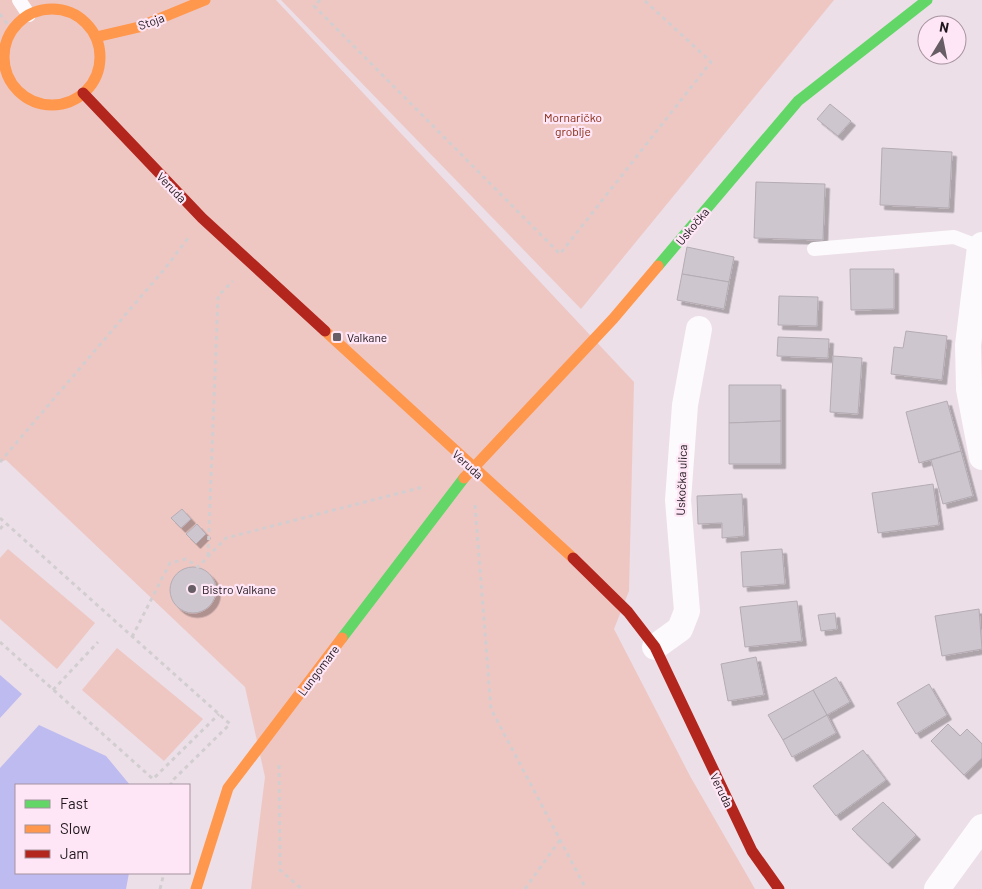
<svg xmlns="http://www.w3.org/2000/svg" width="982" height="889" font-family="Barlow,sans-serif">
	<defs>
		<filter id="shadow"><feDropShadow dx="4.5" dy="4.5" stdDeviation="0" flood-color="#0004"/></filter>
	</defs>
	<rect width="100%" height="100%" fill="#ecdfe8"/>
	<g fill="#eec7c3">
		<path d="M0 0H276L634 382 629 591 614 629 690 776 755 889H251L265 777 245 687 6 460 0 462Z"/>
		<path d="M281 0H834L581 309Z"/>
		<path d="M8 549 95 623 57 669 0 619V558Z"/>
		<path d="M117 648 203 719 164 761 82 690Z"/>
	</g>
	<g fill="#bebbf0">
		<path d="M0 675 22 694 0 718Z"/>
		<path d="M39 725 106 756 130 785H16V873H129L126 889H0V768Z"/>
	</g>
	<g fill="#cec6ce" stroke="#b4acb3" filter="url(#shadow)">
		<path d="M830 104 851 121 838 136 817 119Z"/>
		<path d="M882 148 952 152 949 208 880 205Z"/>
		<path d="M756 182 825 184 823 240 754 238Z"/>
		<path d="M687 247 734 257 729 282 682 274Z"/>
		<path d="M850 269H894V309L851 310Z"/>
		<path d="M682 274 729 282 724 309 677 300Z"/>
		<path d="M779 296 818 297 817 326 778 325Z"/>
		<path d="M906 331 947 336 942 380 891 374 894 347 903 348Z"/>
		<path d="M778 337 829 339 828 358 777 356Z"/>
		<path d="M833 356 862 358 858 414 830 412Z"/>
		<path d="M729 385H781V421L729 423Z"/>
		<path d="M947 401 961 451 919 463 906 412Z"/>
		<path d="M781 421V464H729V423Z"/>
		<path d="M961 451 973 496 943 504 931 460Z"/>
		<path d="M933 484 939 525 878 533 872 493Z"/>
		<path d="M742 494 744 536 722 538V523L698 524 697 496Z"/>
		<path d="M182 509 191 519 181 528 171 518Z"/>
		<path d="M197 524 206 534 196 544 186 534Z"/>
		<path d="M782 549 785 584 743 587 741 552Z"/>
		<circle cx="193" cy="590" r="23"/>
		<path d="M797 601 802 641 745 647 740 607Z"/>
		<path d="M979 609 982 649 942 656 935 616Z"/>
		<path d="M835 613 837 629 821 631 818 615Z"/>
		<path d="M756 657 764 695 728 701 721 664Z"/>
		<path d="M836 677 850 702 827 715 813 690Z"/>
		<path d="M929 684 947 715 916 734 897 703Z"/>
		<path d="M813 690 827 715 783 740 768 715Z"/>
		<path d="M827 715 836 733 792 757 783 740Z"/>
		<path d="M948 724 960 736 967 729 982 744V758L964 775 931 741Z"/>
		<path d="M863 750 886 780 836 816 813 786Z"/>
		<path d="M883 802 916 835 888 864 852 829Z"/>
	</g>
	<g fill="none" stroke-linecap="round" stroke-linejoin="round">
		<g stroke="#d2ced0" stroke-width="3" stroke-dasharray="4 4" stroke-linecap="butt">
			<path d="M320 0 314 6 560 254 711 62 644 0"/>
			<path d="M0 14 12 30"/>
			<path d="M0 462 167 266 188 238"/>
			<path d="M475 505 491 709 586 889"/>
			<path d="M0 518 230 724 171 782V785"/>
			<path d="M0 529 5 523"/>
			<path d="M208 556 218 296 233 281"/>
			<path d="M132 637 170 563 186 559 198 567 226 538 423 487"/>
			<path d="M0 642 153 779 219 714"/>
			<path d="M53 690 98 642"/>
			<path d="M279 765 280 870 302 889"/>
			<path d="M160 889 164 873"/>
			<path d="M525 889 560 840"/>
		</g>
		<g stroke="#fcfafc" stroke-width="14">
			<path d="M19 0 29 15"/>
			<path d="M814 249 954 237 980 247"/>
		</g>
		<g stroke="#fcfafc" stroke-width="26">
			<path d="M982 245 980 247 968 345 969 389 982 457"/>
			<path d="M655 647 680 629 687 611 678 500 685 405 699 329"/>
			<path d="M937 889 982 827"/>
		</g>
		<g stroke="#63d668" stroke-width="11">
			<path d="M658 266 798 101 927 0"/>
			<path d="M342 638 464 478"/>
		</g>
		<g stroke="#ff974d" stroke-width="11">
			<circle cx="52" cy="57" r="48"/>
			<path d="M96 37 139 27 205 0"/>
			<path d="M325 331 573 558"/>
			<path d="M464 478 613 319 658 266"/>
			<path d="M196 889 228 788 342 638"/>
		</g>
		<g stroke="#b3261e" stroke-width="11">
			<path d="M83 93 202 218 325 331"/>
			<path d="M573 558 628 612 655 647 752 851 779 889"/>
		</g>
	</g>
	<g fill="#675d64" stroke="#ffe6f6" stroke-width="2">
		<rect x="332" y="332" width="10" height="10" rx="2.5"/>
		<circle cx="192" cy="589" r="5"/>
	</g>
	<g text-anchor="middle" dominant-baseline="central" stroke-width="4.5" stroke-linejoin="round" paint-order="stroke">
		<g font-size="12" fill="#1f171d" stroke="#ffe6f6">
			<text transform="translate(151 21) rotate(-20)">Stoja</text>
			<text transform="translate(172 187) rotate(46)">Veruda</text>
			<text transform="translate(692 226) rotate(-50)">Uskočka</text>
			<text transform="translate(468 464) rotate(42)">Veruda</text>
			<text transform="translate(681 480) rotate(-88)">Uskočka ulica</text>
			<text transform="translate(318 670) rotate(-53)">Lungomare</text>
			<text transform="translate(722 790) rotate(64)">Veruda</text>
		</g>
		<g font-size="12" fill="#862912" stroke="#ffe6f6">
			<text x="573" y="117">Mornaričko<tspan x="573" dy="14">groblje</tspan></text>
		</g>
		<g font-size="12" fill="#1f171d" stroke="#ffe6f6" text-anchor="start">
			<text x="347" y="337">Valkane</text>
			<text x="202" y="589">Bistro Valkane</text>
		</g>
	</g>
	<rect x="15" y="784" width="175" height="90" fill="#ffe6f6" stroke="#a5939f"/>
	<rect x="25" y="800" width="25" height="8" fill="#63d668" stroke="#a5939f"/>
	<text x="60" y="809" font-size="15" fill="#1f171d">Fast</text>
	<rect x="25" y="825" width="25" height="8" fill="#ff974d" stroke="#a5939f"/>
	<text x="60" y="834" font-size="15" fill="#1f171d">Slow</text>
	<rect x="25" y="850" width="25" height="8" fill="#b3261e" stroke="#a5939f"/>
	<text x="60" y="859" font-size="15" fill="#1f171d">Jam</text>
	<g transform="translate(942 40) rotate(10)"><circle r="24" fill="#ffe6f6" stroke="#a5939f"/>
	<path d="M0-4L9 19L0 12L-9 19Z" fill="#675d64"/>
	<text y="-8" font-size="14" font-weight="bold" text-anchor="middle" fill="#1f171d">N</text>
	</g>
</svg>
